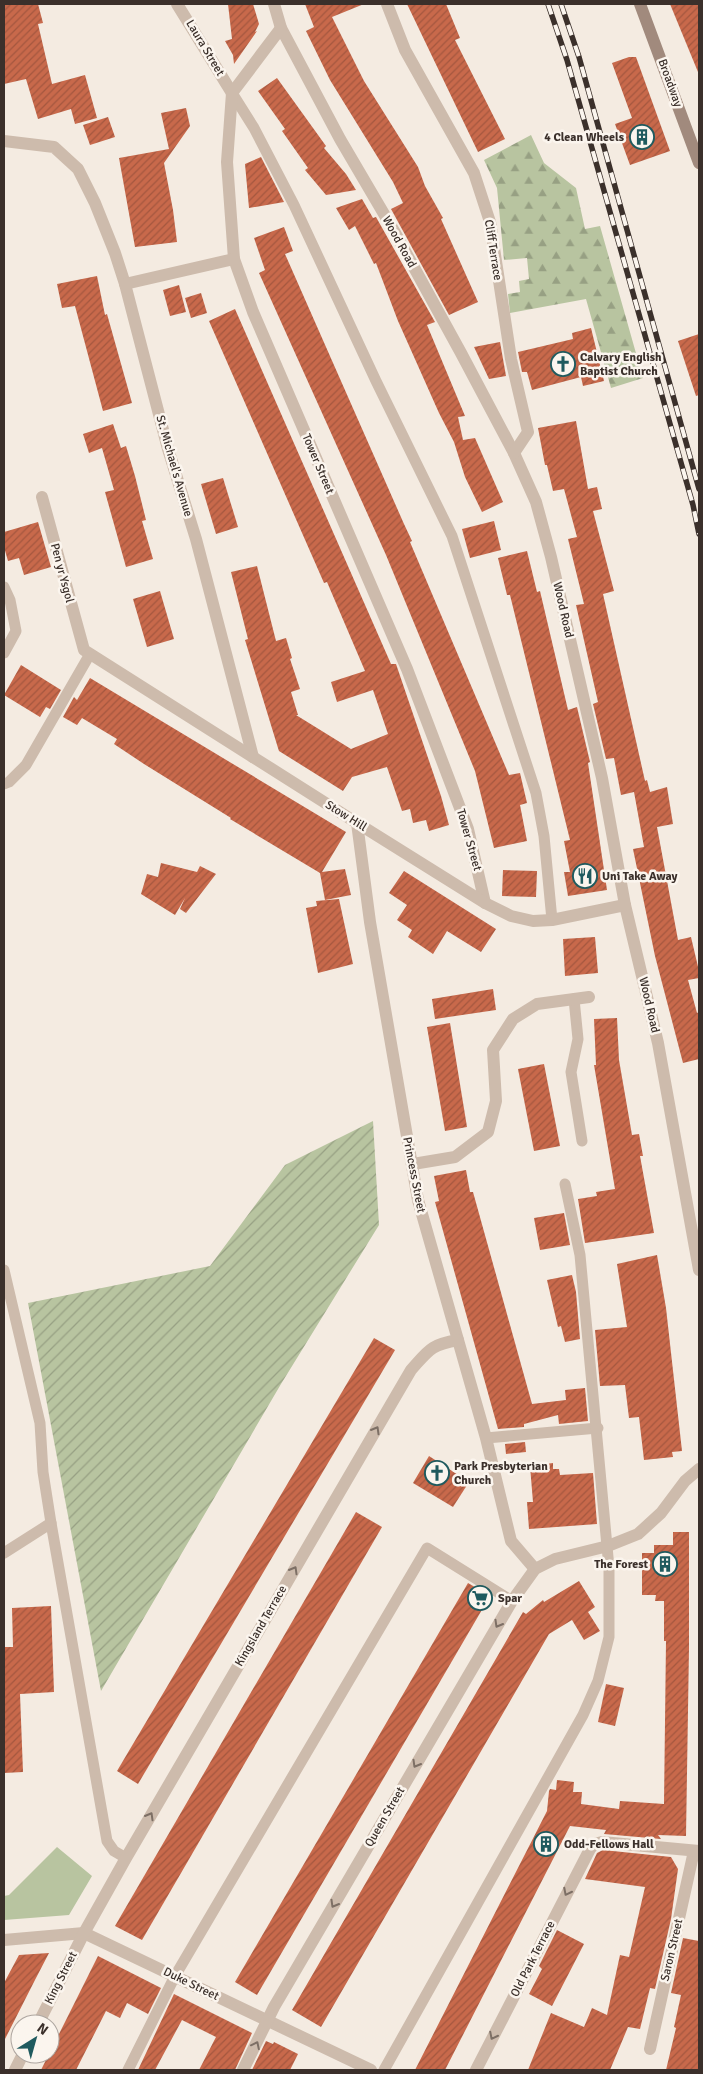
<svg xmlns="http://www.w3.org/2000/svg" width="703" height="2074" font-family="Signika,sans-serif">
	<defs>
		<pattern id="forest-firs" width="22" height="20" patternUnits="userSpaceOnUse" patternTransform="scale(1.25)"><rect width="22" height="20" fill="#b8c4a0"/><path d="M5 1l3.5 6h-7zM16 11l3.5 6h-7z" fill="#97a083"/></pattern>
		<pattern id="garden-furrows" width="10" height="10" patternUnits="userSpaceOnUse" patternTransform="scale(1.25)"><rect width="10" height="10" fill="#b8c4a0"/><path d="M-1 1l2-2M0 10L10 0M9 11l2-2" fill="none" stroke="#97a083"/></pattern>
		<pattern id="building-hatch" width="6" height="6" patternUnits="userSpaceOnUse" patternTransform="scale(1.25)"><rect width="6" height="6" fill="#c8694b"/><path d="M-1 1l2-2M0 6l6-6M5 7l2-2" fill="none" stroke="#a4573f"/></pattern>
	</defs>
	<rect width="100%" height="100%" fill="#f4ebe1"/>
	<path fill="#b8c4a0" d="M57 1847 92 1876 69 1915 4 1920V1896L9 1895Z"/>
	<path fill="url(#forest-firs)" d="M531 135 544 163 576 188 585 229 600 226 643 378 611 388 586 299 510 313 508 294 520 292 519 281 529 279 527 258 504 260 497 188 484 160Z"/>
	<path fill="url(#garden-furrows)" d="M373 1121 379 1225 281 1384 101 1691 28 1303 210 1266 285 1165Z"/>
	<g fill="url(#building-hatch)">
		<path d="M4 4H38L43 23 38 24 52 84 85 75 97 118 75 124 71 109 38 119 26 79 4 84Z"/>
		<path d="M228 4H253L259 24 255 32 257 31 234 64 233 55 225 41 232 39Z"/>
		<path d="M305 4H364L332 17 364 81 418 167 425 186 443 218 441 219 478 302 449 315 391 209 403 203 393 182 330 80 306 31 314 27Z"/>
		<path d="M407 4H446L460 38 455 40 505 139 478 152Z"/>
		<path d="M670 4H699V72H698Z"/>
		<path d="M629 57H636L670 151 630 165 615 124 632 118 612 63Z"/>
		<path d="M277 78 326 146 324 148 346 174 356 190 326 195 305 170 308 168 282 131 285 129 258 91Z"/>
		<path d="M186 108 190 126 164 163 173 210 177 242 135 247 119 158 169 149 161 113Z"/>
		<path d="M108 117 115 137 90 145 83 125Z"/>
		<path d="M261 157 284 202 249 208 245 164Z"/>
		<path d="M362 199 373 218 376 217 435 322 427 325 465 416 458 417 463 440 475 438 503 502 482 512 465 477 454 442 439 413 398 321 376 263 374 264 355 226 349 230 336 208Z"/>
		<path d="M284 227 293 251 285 254 404 524 412 541 410 542 509 775 520 773 527 803 520 805 527 841 494 848 475 771 386 555 259 273 265 270 254 238Z"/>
		<path d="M97 276 105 315 107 314 132 403 103 411 75 306 62 308 57 284Z"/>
		<path d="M179 285 186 312 170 316 163 290Z"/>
		<path d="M201 293 207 313 191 318 185 298Z"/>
		<path d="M235 309 391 664H396L441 796 449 825 429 831 426 820 413 823 410 809 402 811 387 767 352 777 343 791 279 751 278 748 245 640 248 639 231 572 257 566 276 641 286 638 292 658 290 659 300 689 291 692 298 715H296L351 749 388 734 373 690 337 702 331 682 365 671 327 582 324 583 209 321Z"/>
		<path d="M591 328 604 381 583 386 581 377 532 390 527 372H522L518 352 573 339 572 333Z"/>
		<path d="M699 334V395L696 396 678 341Z"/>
		<path d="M500 342 506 376 489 379 474 347Z"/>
		<path d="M576 421 588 489 597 487 602 509 593 511 614 591 603 594 645 781 647 780 650 792 667 787 673 824 657 827 678 940 691 937 699 971V978L688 980 697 1013 699 1012V1059L683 1063 655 956 633 849 644 847 634 792 621 795 614 758 606 759 593 704 598 702 576 605 584 604 568 539 577 537 564 489 553 491 547 465H545L538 428Z"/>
		<path d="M113 424 121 448 126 446 135 476 146 520 142 521 153 559 126 567 105 492 114 490 102 448 89 453 83 434Z"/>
		<path d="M223 478 238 527 216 534 201 484Z"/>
		<path d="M494 521 501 550 470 558 462 529Z"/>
		<path d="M38 522 51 567 24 575 19 558 8 561 4 547V532Z"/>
		<path d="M527 551 537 592 540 591 568 710 577 707 590 762 588 763 607 890 568 896 564 872H570L564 841 570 840 510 595H507L498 558Z"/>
		<path d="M160 591 174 639 147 647 133 599Z"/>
		<path d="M21 665 61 690 50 709 46 707 40 717 4 695Z"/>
		<path d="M90 678 346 832 322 872 345 869 351 895 325 900 320 873 230 819 231 818 144 764 114 744 117 739 82 718 77 725 63 717 74 697 77 700Z"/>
		<path d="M161 863 197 872 200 866 216 874 186 913 180 909 185 898 175 915 141 894 147 874 158 877Z"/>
		<path d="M503 870 537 871 536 897 502 896Z"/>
		<path d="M404 871 496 929 481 952 447 931 433 954 408 937 412 930 397 920 407 905 389 893Z"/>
		<path d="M339 899 353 964 318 973 306 908 317 906 316 901Z"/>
		<path d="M595 937 598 973 565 976 563 939Z"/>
		<path d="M493 989 496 1010 435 1019 432 999Z"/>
		<path d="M617 1018 619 1060 632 1135 639 1134 643 1156H640L654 1233 585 1243 578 1199 597 1196 596 1192 615 1189 594 1065H596L594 1019Z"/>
		<path d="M450 1023 467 1127 445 1131 427 1027Z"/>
		<path d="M544 1064 560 1146 534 1151 518 1069Z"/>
		<path d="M466 1170 470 1192H473L532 1404 566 1400 565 1390 585 1388 588 1421 559 1424 558 1415 524 1424V1427L498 1429 435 1202 439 1201 434 1176Z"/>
		<path d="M564 1213 570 1245 540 1250 534 1218Z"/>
		<path d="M657 1255 666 1308 682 1451 672 1452 673 1457 644 1460 639 1417 629 1418 625 1385 600 1386 595 1330 627 1327 617 1264Z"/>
		<path d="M572 1275 576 1292 580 1339 565 1342 561 1326 558 1327 547 1280Z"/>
		<path d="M374 1338 395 1350 138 1784 117 1771Z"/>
		<path d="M525 1442 526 1452 506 1454 505 1444Z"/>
		<path d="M429 1456 469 1482 453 1507 413 1483Z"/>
		<path d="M553 1463V1469H559L560 1475 593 1473 597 1524 529 1529 527 1502H533L530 1466Z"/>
		<path d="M356 1512 382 1527 188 1861 142 1940 115 1926Z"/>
		<path d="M673 1532H689V1648L686 1836 658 1835 661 1839 604 1834 606 1830 570 1826 445 2070H415L547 1811 549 1791 550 1789 556 1790 557 1780 574 1782 573 1792H582L581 1804 619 1809 620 1801 664 1804 666 1641H664V1601H655L656 1595H642V1553H654V1545H673Z"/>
		<path d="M579 1581 595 1607 588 1612 600 1631 584 1640 572 1620 549 1634 321 2027 292 2010 523 1612 526 1614 543 1600 544 1602Z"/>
		<path d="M468 1583 490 1596 257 1995 235 1982Z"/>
		<path d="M51 1606 54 1692 20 1694 23 1772 4 1773V1647H13L12 1608Z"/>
		<path d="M606 1684 624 1688 615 1726 598 1722Z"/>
		<path d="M603 1850 671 1857 678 1869 671 1919 655 1989 650 1988 640 2029 628 2027 610 2070H528L551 2013 584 2027 592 2008 607 2015 620 1955 629 1957 645 1887 585 1879 597 1853Z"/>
		<path d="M557 1930 584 1944 552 2006 529 1994 542 1969 539 1966Z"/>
		<path d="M683 1938 699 1941V2070H666L676 2028 674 2027 681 1995 671 1993Z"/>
		<path d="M49 1953 36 1978 4 2041V1983L19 1955Z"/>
		<path d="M98 1956 161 1988 148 2014 127 2003 120 2018 106 2011 76 2070H41Z"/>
		<path d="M174 1994 252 2033 235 2070H199L216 2037 182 2020 155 2070H138Z"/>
		<path d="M266 2041 273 2044 274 2042 298 2054 290 2070H252Z"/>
	</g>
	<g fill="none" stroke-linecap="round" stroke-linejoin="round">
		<g stroke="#cdbbac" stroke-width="11">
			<path d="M232 93 254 128 294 205 376 381 452 536 536 793 544 836 552 920"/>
			<path d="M4 587 10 600 16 631 4 653"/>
			<path d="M4 784 9 782 26 765 90 654"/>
			<path d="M574 999 578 1039 571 1072 582 1141"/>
			<path d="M4 1270 40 1423 43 1472 51 1523"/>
			<path d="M486 1438 598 1428"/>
			<path d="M4 1553 51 1523 107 1841 114 1851 126 1858"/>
			<path d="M128 2070 175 1976 427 1548 512 1601"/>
			<path d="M384 2070 583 1715 598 1681 609 1637V1568L580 1255 565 1184"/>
		</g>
		<g stroke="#cdbbac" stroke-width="12">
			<path d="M177 4 232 93"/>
			<path d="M274 4 281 28 340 139 394 231 461 353 514 453 536 502 551 557 602 778 625 905 658 1043 699 1270"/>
			<path d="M387 4 405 50 474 173 490 222 511 359 528 432 514 453"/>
			<path d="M281 28 232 93 227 162 234 259 253 312 407 669 468 829 485 903"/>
			<path d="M4 141 54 147 78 169 95 203 115 253 125 284"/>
			<path d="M234 259 125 284 168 449 196 539 253 757"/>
			<path d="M42 497 84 650 357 823 485 903 511 916 533 921 552 920 625 905"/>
			<path d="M357 823 370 922 418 1200 486 1438 511 1541 535 1569"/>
			<path d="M413 1164 455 1157 488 1132 496 1101 493 1050 513 1019 537 1004 589 997"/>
			<path d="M4 1940 84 1933 371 2070"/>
			<path d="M38 2024 84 1933 126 1858 411 1370C429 1350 430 1345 458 1340"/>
			<path d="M650 2049 694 1851"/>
			<path d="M15 2070 23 2054"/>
			<path d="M243 2070 274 2007 512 1601 535 1569 555 1559 608 1546 638 1534 661 1513 685 1481 699 1469"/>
			<path d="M476 2070 590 1849 594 1844 602 1842 699 1851"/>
		</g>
		<path stroke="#a18a7d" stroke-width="12" d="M640 4 699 163"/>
		<defs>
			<g id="rail">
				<path d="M548 4 567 60 693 505 699 534"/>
				<path d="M561 4 579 57 699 489"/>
			</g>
		</defs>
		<use href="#rail" stroke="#3b302b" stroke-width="5.5"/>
		<use href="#rail" stroke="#fbf5ee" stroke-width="4" stroke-dasharray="11" stroke-linecap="butt"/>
	</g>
	<defs><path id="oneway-chevron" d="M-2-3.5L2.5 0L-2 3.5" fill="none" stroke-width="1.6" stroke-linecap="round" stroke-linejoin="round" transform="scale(1.25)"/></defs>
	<g stroke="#7d6f65">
		<use href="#oneway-chevron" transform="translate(376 1430) rotate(-60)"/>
		<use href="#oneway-chevron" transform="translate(294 1570) rotate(-60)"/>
		<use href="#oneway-chevron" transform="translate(498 1624) rotate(120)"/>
		<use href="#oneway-chevron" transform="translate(416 1764) rotate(120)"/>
		<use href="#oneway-chevron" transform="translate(150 1816) rotate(-60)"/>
		<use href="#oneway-chevron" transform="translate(567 1892) rotate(117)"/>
		<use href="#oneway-chevron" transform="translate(334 1904) rotate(120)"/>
		<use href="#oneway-chevron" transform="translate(493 2036) rotate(117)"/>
		<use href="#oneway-chevron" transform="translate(256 2045) rotate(-64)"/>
	</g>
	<defs>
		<symbol id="building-ring" viewBox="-11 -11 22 22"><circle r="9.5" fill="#fbf5ee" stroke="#1f5a5e" stroke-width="1.5"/><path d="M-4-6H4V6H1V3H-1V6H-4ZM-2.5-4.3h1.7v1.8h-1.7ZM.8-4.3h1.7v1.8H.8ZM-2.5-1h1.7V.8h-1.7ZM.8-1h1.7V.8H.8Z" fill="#1f5a5e"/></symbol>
		<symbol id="church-ring" viewBox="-11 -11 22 22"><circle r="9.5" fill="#fbf5ee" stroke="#1f5a5e" stroke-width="1.5"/><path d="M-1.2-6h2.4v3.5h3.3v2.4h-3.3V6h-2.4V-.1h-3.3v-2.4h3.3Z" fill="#1f5a5e"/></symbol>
		<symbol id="restaurant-ring" viewBox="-11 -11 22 22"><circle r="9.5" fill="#fbf5ee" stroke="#1f5a5e" stroke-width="1.5"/><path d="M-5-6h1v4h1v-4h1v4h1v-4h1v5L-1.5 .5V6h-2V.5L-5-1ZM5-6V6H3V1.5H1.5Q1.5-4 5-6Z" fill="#1f5a5e"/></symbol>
		<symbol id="supermarket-ring" viewBox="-11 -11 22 22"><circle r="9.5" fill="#fbf5ee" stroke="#1f5a5e" stroke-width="1.5"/><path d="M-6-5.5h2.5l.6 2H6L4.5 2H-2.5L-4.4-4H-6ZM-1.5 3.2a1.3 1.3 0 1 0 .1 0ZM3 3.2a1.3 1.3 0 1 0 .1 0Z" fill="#1f5a5e"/></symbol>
	</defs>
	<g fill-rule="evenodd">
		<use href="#building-ring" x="628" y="123" width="28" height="28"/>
		<use href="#church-ring" x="549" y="350" width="28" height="28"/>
		<use href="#restaurant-ring" x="571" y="862" width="28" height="28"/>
		<use href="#church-ring" x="423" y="1459" width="28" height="28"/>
		<use href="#building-ring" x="651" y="1550" width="28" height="28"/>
		<use href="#supermarket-ring" x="466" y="1584" width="28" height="28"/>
		<use href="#building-ring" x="532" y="1830" width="28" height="28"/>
	</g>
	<g text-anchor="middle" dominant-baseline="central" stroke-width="5" stroke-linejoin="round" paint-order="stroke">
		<g font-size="12" fill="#3b302b" stroke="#fbf5ee">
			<text transform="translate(205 48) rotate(59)">Laura Street</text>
			<text transform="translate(670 83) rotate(70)">Broadway</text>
			<text transform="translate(399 242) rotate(61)">Wood Road</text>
			<text transform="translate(493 250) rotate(81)">Cliff Terrace</text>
			<text transform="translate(318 464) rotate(67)">Tower Street</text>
			<text transform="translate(174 466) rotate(74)">St. Michael's Avenue</text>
			<text transform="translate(62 573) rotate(75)">Pen yr Ysgol</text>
			<text transform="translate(563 610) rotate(77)">Wood Road</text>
			<text transform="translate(346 816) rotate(32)">Stow Hill</text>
			<text transform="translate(469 840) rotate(74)">Tower Street</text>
			<text transform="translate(649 1005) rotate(77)">Wood Road</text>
			<text transform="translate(414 1175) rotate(79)">Princess Street</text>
			<text transform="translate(261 1626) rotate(-60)">Kingsland Terrace</text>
			<text transform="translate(385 1817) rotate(-60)">Queen Street</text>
			<text transform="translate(672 1950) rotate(-77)">Saron Street</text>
			<text transform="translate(533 1959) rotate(-63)">Old Park Terrace</text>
			<text transform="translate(61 1978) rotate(-63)">King Street</text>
			<text transform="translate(191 1984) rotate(26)">Duke Street</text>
		</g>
		<g font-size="12" font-weight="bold" fill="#3b302b" stroke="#fbf5ee" text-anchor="start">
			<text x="624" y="137" text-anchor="end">4 Clean Wheels</text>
			<text x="580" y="357">Calvary English<tspan x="580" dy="14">Baptist Church</tspan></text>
			<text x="602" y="876">Uni Take Away</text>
			<text x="454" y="1466">Park Presbyterian<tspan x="454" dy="14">Church</tspan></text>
			<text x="648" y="1564" text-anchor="end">The Forest</text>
			<text x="498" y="1598">Spar</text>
			<text x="564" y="1844">Odd-Fellows Hall</text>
		</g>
	</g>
	<rect width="703" height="2074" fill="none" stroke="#3b302b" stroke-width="10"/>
	<g transform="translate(35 2039) rotate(37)"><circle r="24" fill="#fbf5ee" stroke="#aea6a0"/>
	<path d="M0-4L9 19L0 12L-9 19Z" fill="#1f5a5e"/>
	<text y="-8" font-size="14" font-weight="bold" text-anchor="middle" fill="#3b302b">N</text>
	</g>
</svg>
